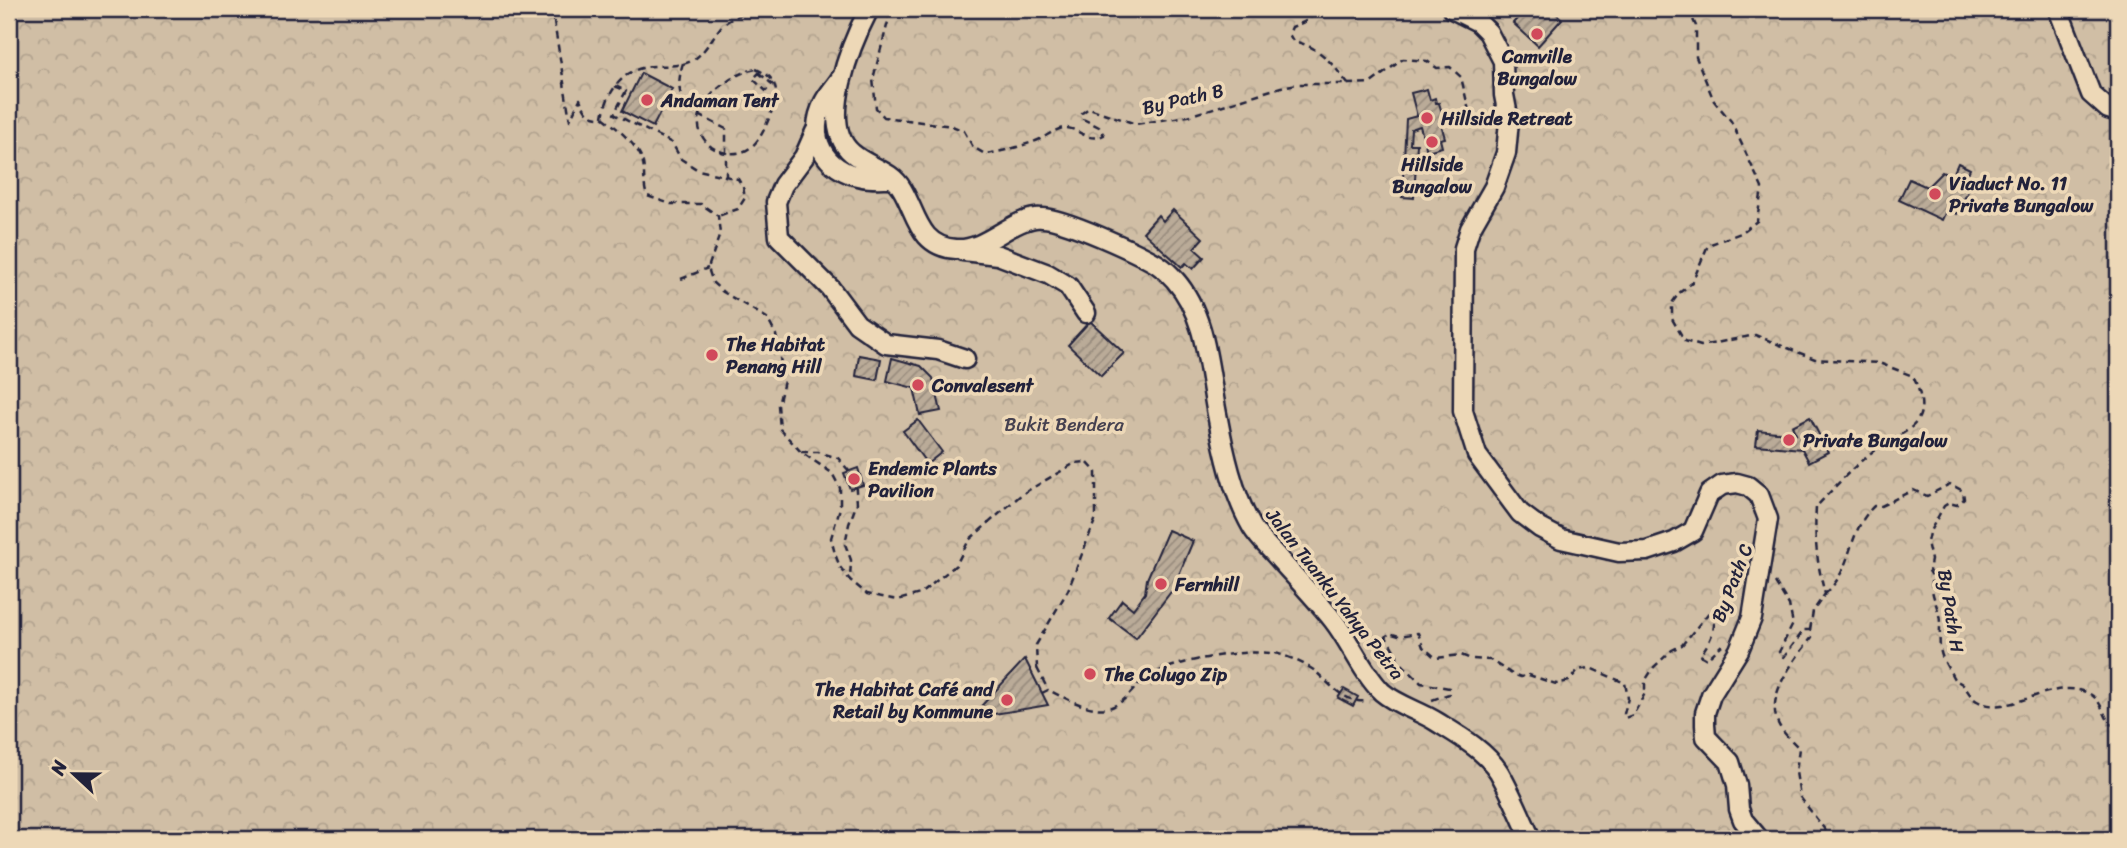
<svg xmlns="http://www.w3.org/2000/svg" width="2127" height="848" font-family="Sriracha,sans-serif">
	<defs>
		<pattern id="forest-crowns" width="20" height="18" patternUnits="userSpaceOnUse" patternTransform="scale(1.75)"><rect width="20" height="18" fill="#d0bea5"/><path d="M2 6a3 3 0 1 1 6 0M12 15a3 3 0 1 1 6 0" fill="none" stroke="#b2a38f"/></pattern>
		<pattern id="building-hatch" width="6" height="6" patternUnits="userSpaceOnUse" patternTransform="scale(1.75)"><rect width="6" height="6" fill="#baab98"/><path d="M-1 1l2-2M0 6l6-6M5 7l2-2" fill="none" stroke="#978b7d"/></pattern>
	</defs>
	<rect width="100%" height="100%" fill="#edd8b7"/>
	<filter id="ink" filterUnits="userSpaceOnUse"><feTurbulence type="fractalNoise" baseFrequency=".0143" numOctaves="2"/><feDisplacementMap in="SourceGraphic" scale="14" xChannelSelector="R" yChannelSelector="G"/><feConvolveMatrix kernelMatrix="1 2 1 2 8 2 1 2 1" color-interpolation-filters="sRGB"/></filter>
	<g filter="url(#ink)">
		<rect fill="url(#forest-crowns)" stroke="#797070" stroke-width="2" x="9" y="9" width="2109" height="830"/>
		<g fill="url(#building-hatch)" stroke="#22223b" stroke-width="2">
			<path d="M1526 9H1551L1562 19 1538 46 1513 23Z"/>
			<path d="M641 73 672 89 653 127 622 111Z"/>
			<path d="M1427 89 1430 100 1435 98 1436 103H1439L1445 123 1441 124 1445 138 1440 139 1442 147 1427 151 1420 126 1411 129 1410 144H1417L1414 198 1402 197 1406 119 1417 116 1411 93Z"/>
			<path d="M1958 163 1970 169 1965 180 1972 183 1957 214 1947 209 1942 220 1899 200 1909 179 1927 187 1942 172 1952 177Z"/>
			<path d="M1173 210 1203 238 1194 248 1204 257 1193 269 1186 263 1182 267 1143 232 1158 215 1163 221Z"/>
			<path d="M1090 321 1124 353 1101 376 1068 345Z"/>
			<path d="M859 355 881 359 877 380 856 376Z"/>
			<path d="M892 358 921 366 933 378 941 411 920 415 914 388 887 381Z"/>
			<path d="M1810 417 1828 452 1809 462 1802 449 1756 445 1758 430 1796 434 1792 426Z"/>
			<path d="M918 420 942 452 927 464 903 431Z"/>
			<path d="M858 468 863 485 850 489 844 473Z"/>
			<path d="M1168 530 1193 541 1173 589 1136 638 1109 618 1122 600 1133 609 1145 593 1147 579Z"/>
			<path d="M1025 659 1048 705 970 718Z"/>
			<path d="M1344 689 1358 697 1353 706 1338 698Z"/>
		</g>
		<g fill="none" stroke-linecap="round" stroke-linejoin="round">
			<defs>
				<g id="minor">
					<path d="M869 9C852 42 817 124 852 153 868 167 891 170 902 189 917 214 919 247 956 249 980 251 1002 229 1024 221 1029 219 1037 217 1042 218 1063 218 1137 252 1157 264 1163 268 1170 274 1175 280 1207 316 1208 370 1217 414 1224 452 1233 494 1252 527 1259 539 1271 549 1280 560 1298 580 1316 599 1333 620 1351 643 1362 672 1382 692 1397 705 1420 711 1437 722 1458 735 1485 750 1499 772 1511 793 1521 817 1531 839"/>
					<path d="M1452 9 1478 22 1488 32 1503 61 1504 95 1509 121 1506 153 1494 187 1470 229 1464 248 1463 411 1477 455 1520 513 1540 528 1561 539 1619 552 1647 551 1674 542 1693 531 1709 494 1722 485 1737 483 1748 486 1759 495 1768 519 1752 618 1739 650 1711 695 1705 713V725L1706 737 1730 762 1737 785 1739 809 1743 820 1759 839"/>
					<path d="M2058 9 2091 94 2108 109 2118 112"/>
					<path d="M840 79C835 87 828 94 824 102 806 137 824 170 862 177 871 179 881 178 891 178"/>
					<path d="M815 132 804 157 783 185 776 202 779 237 830 288 857 324 886 344 938 350 965 359"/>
					<path d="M963 251 998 255 1048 274 1068 286 1086 313"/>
				</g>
			</defs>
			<use href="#minor" stroke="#22223b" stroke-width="23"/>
			<g stroke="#22223b" stroke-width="2.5" stroke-dasharray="7 5" stroke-linecap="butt">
				<path d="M552 9 570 120 580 99C585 111 589 118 603 117 615 126 641 148 643 163 645 174 643 185 647 196L671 204H701L718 216 720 234 708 268 713 283 723 292 767 318 776 335 784 381 778 405 780 429 801 452 832 473 840 488V508L831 538 835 554 840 567 850 580 867 594 898 600 920 594 956 565 969 540 1022 494 1075 463 1087 462 1096 472V518L1068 590 1036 645 1037 668 1031 671"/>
				<path d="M1688 9 1696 26V57L1714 101 1731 121 1762 188 1757 221 1741 233 1708 245 1692 283 1679 293 1672 303V319L1685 341 1701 346 1755 335 1815 359 1879 363 1913 376C1939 432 1899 429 1867 456 1848 472 1832 490 1816 507 1814 538 1817 564 1825 594L1813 611 1810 630"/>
				<path d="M2109 9 2118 15"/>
				<path d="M885 12 889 18 873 79 876 108 884 117 952 126 964 131 973 147 985 154C1001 152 1018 147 1033 142 1043 139 1053 130 1063 128 1078 126 1086 144 1104 135L1099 127 1083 119 1082 113 1089 108 1136 124 1188 116 1281 87 1297 84H1348C1331 62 1320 47 1293 41L1289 34 1292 27 1304 22 1323 9"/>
				<path d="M683 63C670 105 693 112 726 129V176"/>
				<path d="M759 73 772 84 766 91 753 79Z"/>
				<path d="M1348 84 1371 83 1403 59 1427 61 1437 68 1450 67 1461 77 1470 115 1478 120 1490 112"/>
				<path d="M615 86 626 91 614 114 672 143 681 159 698 170 738 179 743 187 745 198 738 209 718 216"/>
				<path d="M603 117C605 104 610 92 619 82 645 54 672 75 696 58 706 50 712 38 720 28 727 19 743 14 753 9"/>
				<path d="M681 279 708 268"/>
				<path d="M801 452H818L838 458 855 478 857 503 849 524 845 544 851 560 850 579"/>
				<path d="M1775 582 1789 605 1793 624 1779 652 1780 656 1784 657 1804 630H1810L1812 637C1795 660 1762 697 1780 727 1785 735 1793 742 1799 748L1796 772 1800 797 1832 839"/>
				<path d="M1825 594C1854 568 1846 533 1874 506H1881L1913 490 1927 496 1950 484 1963 491 1964 499 1957 505 1949 503 1944 506 1929 533 1927 542 1931 560 1929 571 1933 577C1928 594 1940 606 1940 624 1940 645 1937 650 1949 670 1951 673 1952 676 1954 679 1957 682 1961 682 1963 685 1968 690 1970 697 1977 701 2009 719 2051 676 2088 693 2101 699 2103 713 2110 724L2118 726"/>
				<path d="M1037 668 1048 690"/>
				<path d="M2118 677 2112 684 2113 690 2118 696"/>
				<path d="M1042 693 1048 690C1065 698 1095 715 1114 706 1128 700 1137 682 1151 675 1179 660 1239 650 1271 653 1283 653 1305 664 1315 671 1331 685 1345 704 1368 701"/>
				<path d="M1432 700 1449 694V688L1421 683 1397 659V655L1386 637 1389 633 1399 636 1418 633 1423 647 1436 658 1461 655 1471 659 1490 660 1512 674 1521 677 1529 675 1556 684 1569 681 1578 670 1590 668 1625 683 1628 698 1624 714 1625 718 1633 715 1642 699 1645 693V681L1654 667 1672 650 1682 645 1711 610C1719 625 1710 643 1700 655L1707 659 1722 645"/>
			</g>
			<use href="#minor" stroke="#edd8b7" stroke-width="18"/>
			<path stroke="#22223b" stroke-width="2.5" stroke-dasharray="7 5" stroke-linecap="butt" d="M756 69C765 73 773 77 775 87 778 96 774 104 771 113 763 134 754 156 728 153 722 153 713 149 709 145 677 114 728 73 756 69Z"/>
		</g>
	</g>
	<g fill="#d1495b" stroke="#edd8b7" stroke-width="2.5">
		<circle cx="1537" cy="34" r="7"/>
		<circle cx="647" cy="100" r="7"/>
		<circle cx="1427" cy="118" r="7"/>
		<circle cx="1432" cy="142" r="7"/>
		<circle cx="1935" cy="194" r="7"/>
		<circle cx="712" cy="355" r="7"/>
		<circle cx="918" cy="385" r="7"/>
		<circle cx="1789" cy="440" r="7"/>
		<circle cx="854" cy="479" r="7"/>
		<circle cx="1161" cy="584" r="7"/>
		<circle cx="1090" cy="674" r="7"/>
		<circle cx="1007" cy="700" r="7"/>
	</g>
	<g text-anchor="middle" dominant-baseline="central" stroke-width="7" stroke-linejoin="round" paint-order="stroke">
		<g font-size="19" font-weight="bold" fill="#22223b" stroke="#edd8b7" text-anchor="start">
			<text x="1537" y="56" text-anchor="middle">Camville<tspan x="1537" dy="22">Bungalow</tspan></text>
			<text x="661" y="100">Andaman Tent</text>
			<text x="1441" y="118">Hillside Retreat</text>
			<text x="1432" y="164" text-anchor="middle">Hillside<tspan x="1432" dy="22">Bungalow</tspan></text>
			<text x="1949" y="183">Viaduct No. 11<tspan x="1949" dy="22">Private Bungalow</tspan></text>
			<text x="726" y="344">The Habitat<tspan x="726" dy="22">Penang Hill</tspan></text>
			<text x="932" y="385">Convalesent</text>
			<text x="1803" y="440">Private Bungalow</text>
			<text x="868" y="468">Endemic Plants<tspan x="868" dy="22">Pavilion</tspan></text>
			<text x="1175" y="584">Fernhill</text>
			<text x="1104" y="674">The Colugo Zip</text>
			<text x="993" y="689" text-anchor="end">The Habitat Café and<tspan x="993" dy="22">Retail by Kommune</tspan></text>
		</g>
		<g font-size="19" fill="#22223b" stroke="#edd8b7">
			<text transform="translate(1183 99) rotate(-13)">By Path B</text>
			<text transform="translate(1732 583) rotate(-69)">By Path C</text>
			<text transform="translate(1335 594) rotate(52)">Jalan Tuanku Yahya Petra</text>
			<text transform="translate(1951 611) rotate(81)">By Path H</text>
		</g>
		<g font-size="19" fill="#454150" stroke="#edd8b7">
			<text x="1064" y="424">Bukit Bendera</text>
		</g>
	</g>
	<rect width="2127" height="848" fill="none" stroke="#edd8b7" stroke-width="35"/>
	<rect x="18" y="18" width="2092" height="813" fill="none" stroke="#22223b" stroke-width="2.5" filter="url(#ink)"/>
	<g transform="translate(74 774) rotate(292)" stroke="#edd8b7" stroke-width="5" paint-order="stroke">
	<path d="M0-5L12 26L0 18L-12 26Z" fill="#22223b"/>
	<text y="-10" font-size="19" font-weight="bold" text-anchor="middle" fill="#22223b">N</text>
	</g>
</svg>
